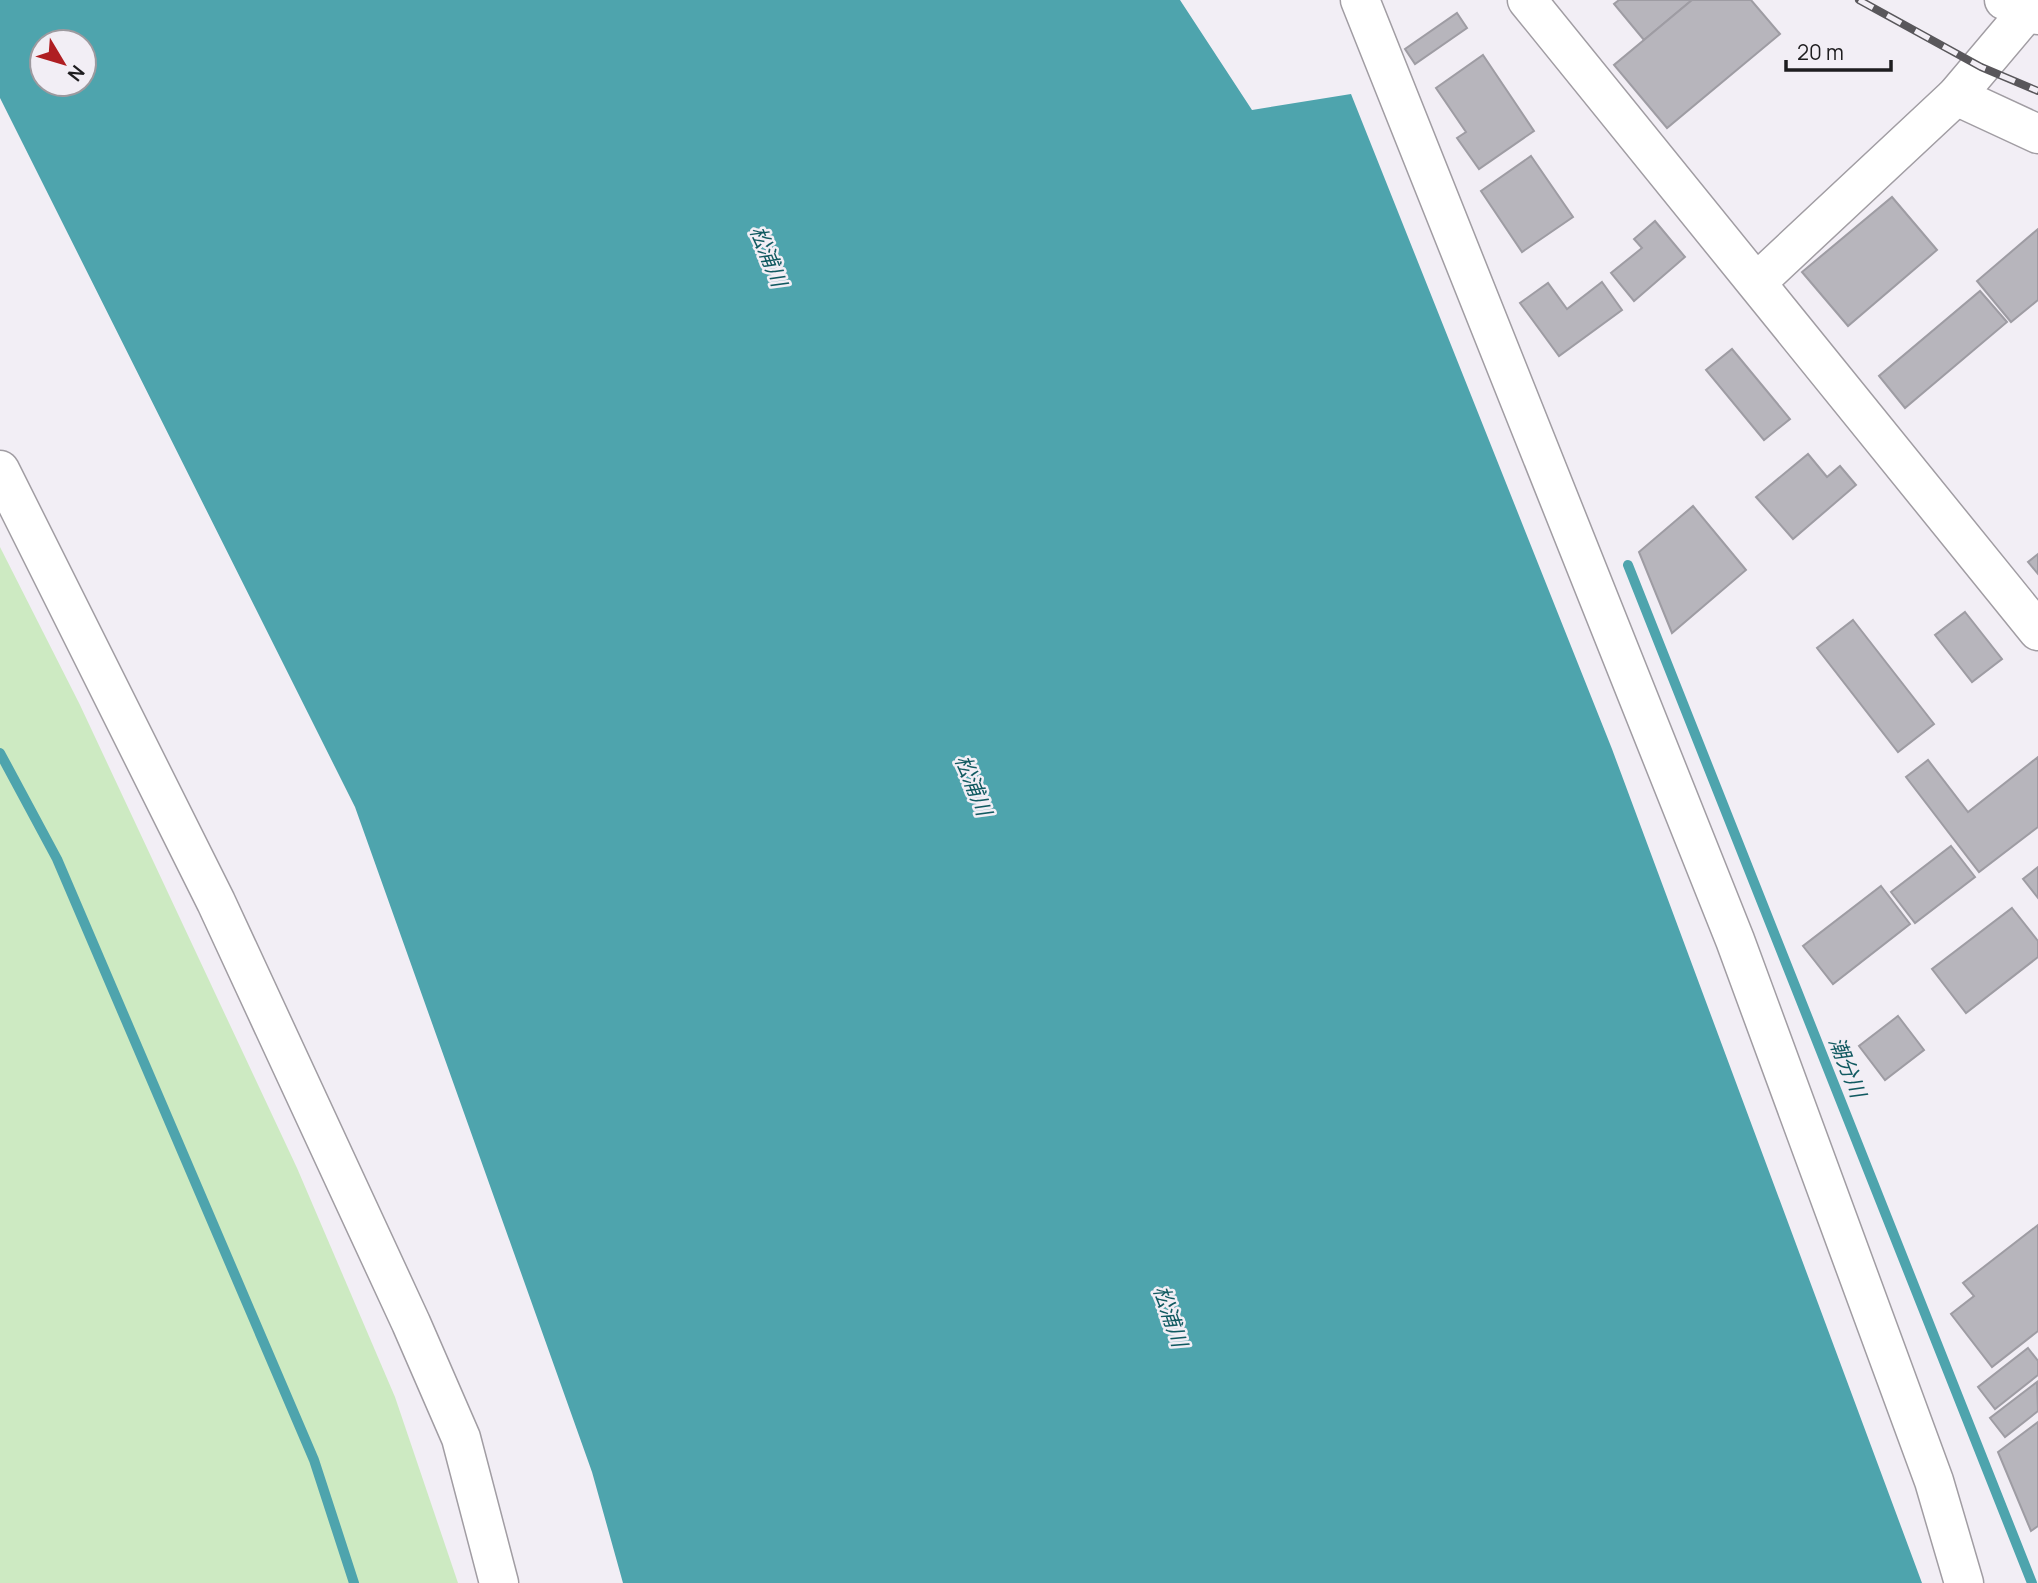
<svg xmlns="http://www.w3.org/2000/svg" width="2038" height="1583" font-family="Manrope,'Noto Sans JP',sans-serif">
	<rect width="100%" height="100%" fill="#f2eef5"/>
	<path fill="#cdeac2" d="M0 547 80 705 297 1168 395 1397 458 1583H0Z"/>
	<path fill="#4ea4ad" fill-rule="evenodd" d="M0 0H1180L1252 110 1351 94 1612 749 1922 1583H623L592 1472 355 807 0 98ZM42 42H84V84H42Z"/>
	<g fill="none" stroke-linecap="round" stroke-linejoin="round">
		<g stroke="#4ea4ad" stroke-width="10">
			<path d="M1628 565 2032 1583"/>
			<path d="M0 753 57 859 314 1460 354 1583"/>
		</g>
	</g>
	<g fill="#b7b5bc" stroke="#9e9ca3" stroke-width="2">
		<path d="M1619 0H1692L1644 40 1614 4Z"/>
		<path d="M1692 0H1751L1780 34 1667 128 1614 65Z"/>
		<path d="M1457 13 1467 28 1415 64 1405 49Z"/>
		<path d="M1483 55 1534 131 1479 169 1457 138 1466 132 1436 88Z"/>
		<path d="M1531 156 1573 217 1522 252 1481 191Z"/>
		<path d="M1892 197 1937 250 1848 326 1802 272Z"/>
		<path d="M1655 221 1685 257 1634 301 1611 273 1642 248 1634 239Z"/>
		<path d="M2038 229V300L2011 322 1977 281Z"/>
		<path d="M1602 282 1622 310 1559 356 1520 303 1548 283 1567 309Z"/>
		<path d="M1980 291 2007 322 1905 408 1879 376Z"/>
		<path d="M1732 349 1790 419 1764 440 1706 370Z"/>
		<path d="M1808 454 1827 477 1840 466 1856 485 1793 539 1756 497Z"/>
		<path d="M1693 506 1746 570 1672 633 1639 552Z"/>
		<path d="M2038 554V574L2028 562Z"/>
		<path d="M1965 612 2002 659 1972 682 1935 635Z"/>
		<path d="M1853 620 1934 724 1898 752 1817 648Z"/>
		<path d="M2038 757V827L1979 872 1906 777 1928 760 1968 812Z"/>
		<path d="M1951 846 1975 877 1915 923 1891 892Z"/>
		<path d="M2038 867V898L2023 879Z"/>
		<path d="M1881 886 1910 924 1833 984 1803 946Z"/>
		<path d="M2012 908 2038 941V957L1966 1013 1932 969Z"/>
		<path d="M1898 1016 1924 1050 1885 1080 1859 1046Z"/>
		<path d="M2038 1225V1331L1992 1367 1951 1314 1974 1296 1963 1283Z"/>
		<path d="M2028 1348 2038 1361V1375L1995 1409 1978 1387Z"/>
		<path d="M2037 1382 2038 1411 2005 1437 1990 1418Z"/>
		<path d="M2038 1422V1526L2031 1531 1998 1452Z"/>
	</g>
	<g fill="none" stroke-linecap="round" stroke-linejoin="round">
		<defs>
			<g id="minor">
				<path d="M1360 0 1735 940 1934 1481 1964 1583"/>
				<path d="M1527 0 2038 631"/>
				<path d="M1956 96 2038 134"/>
				<path d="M1757 282 1956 96 2037 0"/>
				<path d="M0 470 216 902 411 1323 461 1438 499 1583"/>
			</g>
			<path id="highway" d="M2004 0 2038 15"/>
		</defs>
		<use href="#minor" stroke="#a19da3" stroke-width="41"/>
		<use href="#highway" stroke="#a19da3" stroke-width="41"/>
		<use href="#minor" stroke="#fff" stroke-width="38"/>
		<use href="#highway" stroke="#fff" stroke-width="38"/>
		<defs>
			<path id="rail" d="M1859 0 1981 67 2038 91"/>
		</defs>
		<use href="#rail" stroke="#59575b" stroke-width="8"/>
		<use href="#rail" stroke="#f2eef5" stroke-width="5" stroke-dasharray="16" stroke-linecap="butt"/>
	</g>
	<g text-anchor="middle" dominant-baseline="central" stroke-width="5" stroke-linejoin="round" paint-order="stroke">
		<g font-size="21" font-style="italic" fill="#115a61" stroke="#f2eef5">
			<text transform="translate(769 256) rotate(68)">松浦川</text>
			<text transform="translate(974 785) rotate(68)">松浦川</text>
			<text transform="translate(1848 1067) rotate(68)">潮分川</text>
			<text transform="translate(1171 1316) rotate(71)">松浦川</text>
		</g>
	</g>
	<g transform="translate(63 63) rotate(128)"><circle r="33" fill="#f2eef5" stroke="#9d9a9f" stroke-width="2"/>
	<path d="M0-5L12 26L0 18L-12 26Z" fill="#af1e22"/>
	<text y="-10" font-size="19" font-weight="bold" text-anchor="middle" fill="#1e1d1f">N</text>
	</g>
	<path d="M1786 60v10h105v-10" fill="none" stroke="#1e1d1f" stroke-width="3.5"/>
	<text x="1797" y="60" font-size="21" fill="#1e1d1f" stroke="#f2eef5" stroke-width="5" paint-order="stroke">20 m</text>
</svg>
